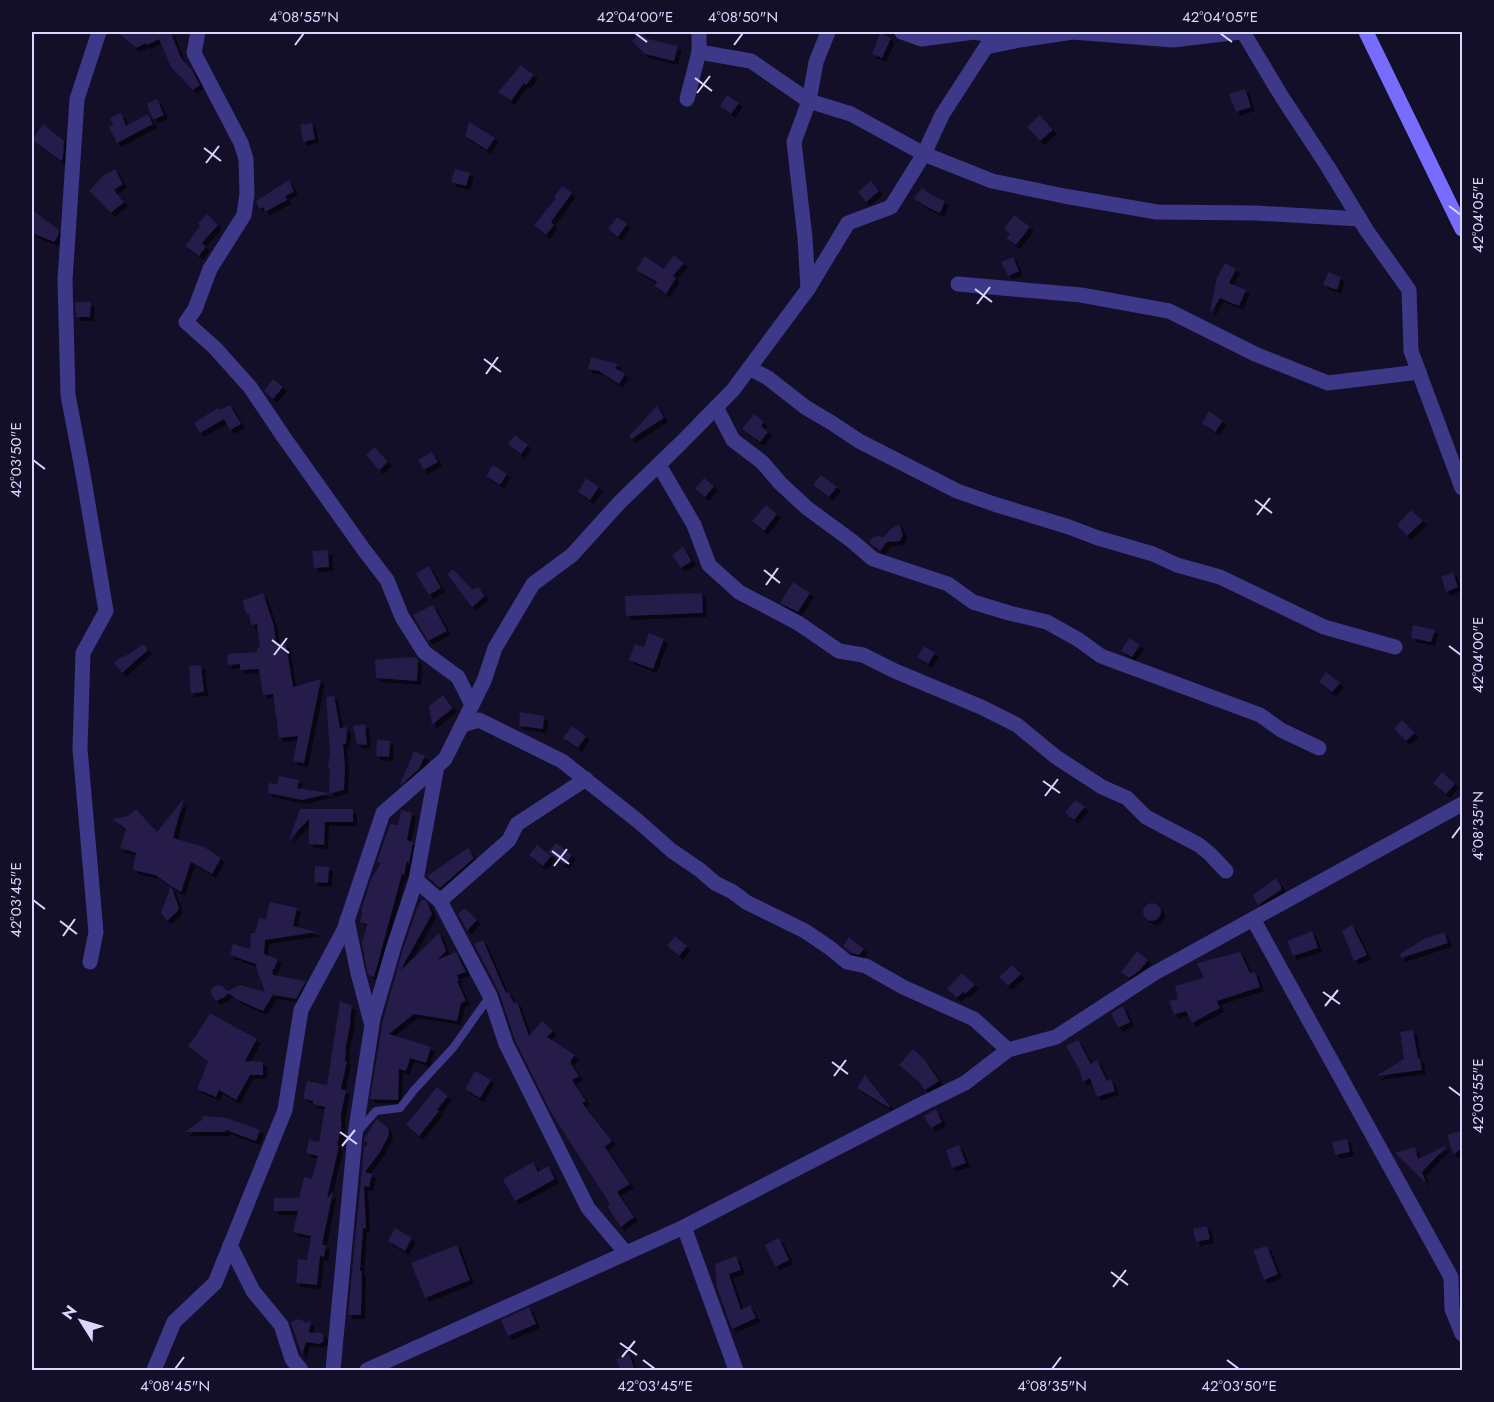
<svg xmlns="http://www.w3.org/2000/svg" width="1494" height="1402" font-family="Jost,sans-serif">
	<defs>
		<filter id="shadow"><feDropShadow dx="4" dy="4" stdDeviation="0" flood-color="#0009"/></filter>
	</defs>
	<rect width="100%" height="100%" fill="#140f28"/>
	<g fill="#261a4a" filter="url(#shadow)">
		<path d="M117 32H175L171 33 181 58 192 70 200 85 193 90 171 67 159 39 147 45 146 43 136 48Z"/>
		<path d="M641 32 648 39 678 46 674 61 645 54 632 41Z"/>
		<path d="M880 33 891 38 882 58 872 54Z"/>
		<path d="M521 65 534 75 526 85 524 83 511 101 498 92Z"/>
		<path d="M1245 89 1251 107 1236 112 1229 94Z"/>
		<path d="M727 95 739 103 731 114 720 106Z"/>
		<path d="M157 99 164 115 153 120 147 104Z"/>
		<path d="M121 113 126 126 148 114 153 124 117 143 109 127 113 125 110 118Z"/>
		<path d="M1040 115 1053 130 1040 141 1027 127Z"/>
		<path d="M469 122 495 138 487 150 465 136Z"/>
		<path d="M312 123 315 139 303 142 300 125Z"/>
		<path d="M43 124 64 141 63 158 61 161 32 140Z"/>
		<path d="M115 169 123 184 114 190 124 202 111 213 89 191 104 175Z"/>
		<path d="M455 169 470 173 466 186 451 182Z"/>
		<path d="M289 180 294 192 285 196 287 200 265 212 263 207 259 209 256 201Z"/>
		<path d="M871 181 879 191 866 202 858 192Z"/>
		<path d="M562 186 572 193 551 222 554 225 546 235 534 225 556 198 554 197Z"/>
		<path d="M922 188 933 196 945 201 940 213 925 206 914 198Z"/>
		<path d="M32 210 59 230 58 236 54 242 32 233Z"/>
		<path d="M207 214 218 225 202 243 206 247 199 256 185 246 200 226 198 224Z"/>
		<path d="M1014 215 1030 227 1016 245 1006 238 1010 234 1004 229Z"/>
		<path d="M617 217 627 224 618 237 608 229Z"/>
		<path d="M674 255 684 263 673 276 676 278 666 294 655 286 657 282 636 270 645 256 664 269Z"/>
		<path d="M1013 257 1019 271 1008 276 1001 262Z"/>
		<path d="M1225 263 1236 269 1229 283 1246 290 1239 306 1220 298 1212 311H1210L1217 277Z"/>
		<path d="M1328 272 1341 277 1337 290 1323 285Z"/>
		<path d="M75 302H91L90 317H76Z"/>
		<path d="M591 357 618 364 615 368 625 374 619 384 599 371 588 369Z"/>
		<path d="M273 379 283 387 273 399 264 391Z"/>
		<path d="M230 405 241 424 230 430 224 419 200 433 194 423 218 408 220 410Z"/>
		<path d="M657 406 664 418 631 439 629 436Z"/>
		<path d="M1209 411 1223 421 1215 432 1202 423Z"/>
		<path d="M754 414 764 422 761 426 768 432 760 442 742 429Z"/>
		<path d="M515 435 528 445 521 454 508 444Z"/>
		<path d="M375 447 388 462 379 470 366 455Z"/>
		<path d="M432 452 438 462 424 470 418 460Z"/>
		<path d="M493 465 507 474 500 485 486 476Z"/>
		<path d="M821 475 837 487 829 497 813 485Z"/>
		<path d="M586 478 599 487 590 500 578 492Z"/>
		<path d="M704 478 714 486 705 497 695 489Z"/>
		<path d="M766 505 777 514 764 531 752 521Z"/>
		<path d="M1411 510 1423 521 1407 536 1397 525Z"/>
		<path d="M899 524 903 535 900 541 887 542 880 551 870 543 871 538 877 536 884 537 891 529Z"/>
		<path d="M683 547 692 561 681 568 672 555Z"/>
		<path d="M328 550 329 567 314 568 312 551Z"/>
		<path d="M429 566 441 588 429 595 416 574Z"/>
		<path d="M453 569 473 590 478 587 485 596 472 607 447 574Z"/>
		<path d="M1453 572 1458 587 1446 592 1441 577Z"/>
		<path d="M793 582 810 593 798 612 780 603Z"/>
		<path d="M263 593 274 626 276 645 286 644 293 687 321 679 304 763 293 761 298 736 279 738 273 694 263 695 259 669 240 670V664L228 665 227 654 257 652V648H260L257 624 251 625 249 614 247 615 242 601Z"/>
		<path d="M702 593 703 613 626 616 625 596Z"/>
		<path d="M433 605 447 631 428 641 413 615Z"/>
		<path d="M1413 625 1435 630 1431 642 1411 638Z"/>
		<path d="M649 633 664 639 653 669 629 660 635 644 644 647Z"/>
		<path d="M1129 638 1140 645 1132 657 1121 651Z"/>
		<path d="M144 644 148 650 122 673 114 663 122 656 124 657Z"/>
		<path d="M924 646 935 653 928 664 917 657Z"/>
		<path d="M410 657 416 658 418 660 417 681 376 678 375 660Z"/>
		<path d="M201 665 204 692 191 693 189 666Z"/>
		<path d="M1326 672 1340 683 1332 692 1319 682Z"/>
		<path d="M443 695 453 708 432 725 429 706Z"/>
		<path d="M334 696 340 728 347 727 346 744H343L345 766 344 790 302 800 268 793 269 783 277 784 279 776 299 780 297 788 329 793 330 768H328L330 753 326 697Z"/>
		<path d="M520 712 544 716 543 729 519 726Z"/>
		<path d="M1402 720 1415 733 1406 741 1394 728Z"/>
		<path d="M365 724 367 745 357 744 353 726Z"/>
		<path d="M572 726 586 736 578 748 563 738Z"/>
		<path d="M377 740 390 741 389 757 376 756Z"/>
		<path d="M414 751 425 756 419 769 401 785 400 784Z"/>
		<path d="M1442 772 1455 784 1446 794 1433 783Z"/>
		<path d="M184 798 173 838 204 847 221 858 212 874 191 862 181 892 171 886 179 908 177 912 167 921 161 913 171 886 155 875 133 870 136 853 120 848 126 829 112 819 128 816 136 809 157 832Z"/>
		<path d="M1075 800 1085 807 1074 820 1065 813Z"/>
		<path d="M300 809H353V822H325L324 845 309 844V819L289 840Z"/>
		<path d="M401 810 412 813 407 840 413 842 409 864 407 861 404 875 402 874 374 977 369 975 367 971 362 943 367 924 360 922 362 912 361 911 371 879 381 863 377 862 390 824 398 825Z"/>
		<path d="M556 843 572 855 565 865 548 852Z"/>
		<path d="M537 845 551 856 543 866 529 855Z"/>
		<path d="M468 848 474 858 440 888 427 876Z"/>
		<path d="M315 866 329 867 328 883 314 882Z"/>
		<path d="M1276 878 1281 886V890L1258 905 1253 895Z"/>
		<path d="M422 899 427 902 432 914 400 971 439 933 446 951 437 960 456 952 466 972 457 975 459 981H457L466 1001 461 1003 457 1021 414 1014 389 1034 431 1047 426 1063 410 1058 406 1071 399 1069 398 1100 370 1099 383 1020 403 949 417 909Z"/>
		<path d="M270 902 297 908 293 926 317 932 265 940 264 954 278 959 274 970 272 969 273 975 306 981 296 999 273 995 263 1011 236 999 229 993 223 998 216 1001 212 996 211 991 213 987 218 985 222 986 228 991 240 985 265 992 257 970 256 964 230 955 233 944 250 949 251 933H255L259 918 266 919Z"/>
		<circle cx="1152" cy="912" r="9"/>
		<path d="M465 908 477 920 467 931 458 914Z"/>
		<path d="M1352 925 1367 955 1354 961 1342 931Z"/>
		<path d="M1312 931 1318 948 1293 956 1287 941Z"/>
		<path d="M1444 932 1448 943 1401 958 1400 954 1424 939Z"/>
		<path d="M675 936 687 946 679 956 667 946Z"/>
		<path d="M849 937 864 949 859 955 851 953 843 946Z"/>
		<path d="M483 940 506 993 508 992 514 1003 517 1002 529 1036 542 1021 553 1031 547 1037 575 1055 570 1062 579 1076 572 1080 586 1101 582 1103 612 1141 605 1147 630 1184 617 1192 634 1217 621 1227 607 1206 610 1204 550 1111 515 1040 499 992 474 944Z"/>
		<path d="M1137 951 1148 960 1139 971 1129 978 1121 972Z"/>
		<path d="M1240 952 1250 973 1255 972 1260 987 1217 1001 1220 1008 1192 1023 1186 1011 1174 1015 1169 1001 1178 999 1175 986 1204 978 1197 963Z"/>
		<path d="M1012 965 1021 974 1008 986 999 977Z"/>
		<path d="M962 973 975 985 965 994 963 992 957 998 947 989Z"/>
		<path d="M340 1001 352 1006 350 1020 351 1021 346 1045 345 1061H347L341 1089 346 1090 341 1115V1123H342L337 1146H339L327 1199 333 1191 322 1245H326L324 1257 320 1256 317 1285 296 1283 298 1259 307 1260 311 1236 293 1232 298 1211H274V1198H299L304 1177 312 1179 318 1156 306 1153 309 1140 319 1142 325 1107 313 1104V1101L303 1098 307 1081 327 1085Z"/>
		<path d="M1123 1006 1130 1022 1118 1028 1111 1013Z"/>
		<path d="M210 1013 257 1039 245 1061 263 1062V1075H250L236 1100 219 1090 216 1097 197 1089 208 1062 188 1046 197 1034Z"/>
		<path d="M1413 1030 1418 1058H1420L1422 1070 1376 1076 1404 1059 1400 1032Z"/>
		<path d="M1078 1040 1091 1064 1097 1060 1107 1081 1111 1079 1115 1091 1097 1097 1090 1078 1083 1082 1079 1069 1066 1046Z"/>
		<path d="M913 1049 925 1060 939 1081 925 1090 920 1083 899 1065Z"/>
		<path d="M475 1071 491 1080 480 1098 465 1089Z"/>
		<path d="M865 1075 890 1106 889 1108 857 1088Z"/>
		<path d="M437 1087 448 1096 437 1110 439 1111 419 1136 406 1125Z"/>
		<path d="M936 1109 942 1122 931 1128 924 1116Z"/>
		<path d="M203 1116 227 1118 260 1130 256 1141 226 1130 225 1132H185L202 1120Z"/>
		<path d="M377 1119 388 1128 389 1135 380 1152 365 1172 372 1174 369 1187 364 1186 366 1229 363 1228 360 1271H362L361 1315H348L364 1148 368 1143 364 1141V1139Z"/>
		<path d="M1462 1130V1149L1453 1154 1447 1135Z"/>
		<path d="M1347 1139 1350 1152 1335 1155 1332 1142Z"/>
		<path d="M959 1145 966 1163 952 1168 946 1150Z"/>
		<path d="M1445 1146 1446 1147 1422 1172 1426 1183 1395 1153 1415 1147 1418 1159Z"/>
		<path d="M533 1162 538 1172 548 1166 555 1179 515 1201 503 1179Z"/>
		<path d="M1207 1226 1210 1239 1196 1242 1193 1229Z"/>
		<path d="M395 1228 412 1238 405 1251 388 1241Z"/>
		<path d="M779 1238 789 1260 775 1267 765 1245Z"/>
		<path d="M457 1245 470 1280 425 1298 411 1263Z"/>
		<path d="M1267 1246 1278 1274 1264 1280 1253 1250Z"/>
		<path d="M736 1256 741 1270 729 1274 741 1310 750 1305 756 1318 732 1329 717 1288 715 1264Z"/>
		<path d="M529 1307 536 1324 508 1336 501 1320Z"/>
		<path d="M298 1319 304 1321 306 1324 308 1321 311 1322 309 1331 310 1333 320 1332 323 1334 324 1338 323 1342 319 1344 306 1342 302 1355 291 1323 293 1321Z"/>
		<path d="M629 1354 635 1371H621L616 1359Z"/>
	</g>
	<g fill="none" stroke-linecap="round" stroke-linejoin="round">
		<path stroke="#3e3889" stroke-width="8" d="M359 1130 376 1111 400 1108 415 1089 453 1048 490 996"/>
		<g stroke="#3e3889" stroke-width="15">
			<path d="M198 32 194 53 241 143 246 159 247 194 244 215 210 269 195 309 186 322 215 348 250 387 283 436 364 550 387 580 402 617 424 652 458 677 472 705"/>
			<path d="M902 32 921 39 974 32 1019 40 1073 32 1173 40 1240 32"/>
			<path d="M1243 32 1282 97 1328 167 1367 231 1409 290 1411 351 1462 488"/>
			<path d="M699 52 751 61 809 101 851 114 924 154 992 181 1064 196 1157 212 1255 213 1360 219"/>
			<path d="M687 99 699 52V32"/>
			<path d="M958 284 1081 295 1169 311 1255 354 1328 383 1419 372"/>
			<path d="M808 289 848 223 891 207 924 154 942 115 986 47 1019 40 1026 32"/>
			<path d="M749 368 768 378 805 407 832 423 859 441 957 491 994 504 1069 527 1098 538 1153 554 1177 565 1220 577 1324 627 1395 647"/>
			<path d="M716 407 733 440 762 462 780 483 807 508 852 541 873 559 948 584 973 602 1009 613 1047 622 1079 640 1101 656 1260 715 1281 730 1319 748"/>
			<path d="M659 465 694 525 709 565 739 592 798 623 839 651 863 655 895 671 981 707 1017 725 1056 757 1102 787 1127 798 1146 817 1199 845 1210 854 1226 871"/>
			<path d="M462 725 479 720 562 761 638 821 672 851 700 870 715 883 733 892 746 902 805 931 830 948 847 962 866 966 903 987 974 1019 1008 1050"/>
			<path d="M416 880 440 901 490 996 506 1044 588 1208 626 1253"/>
			<path d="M440 901 509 840 517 824 586 779"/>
			<path d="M1253 919 1451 1277 1452 1309 1462 1334"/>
			<path d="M347 920 358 973 371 1022"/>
			<path d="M90 962 96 932 80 749 83 653 106 611 83 474 68 395 65 280 77 99 99 32"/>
			<path d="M684 1227 920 1105 965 1083 1008 1050 1056 1037 1153 974 1462 804"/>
			<path d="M230 1245 253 1291 281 1325 292 1359 301 1370"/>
			<path d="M154 1370 174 1322 215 1283 285 1110 301 1010 344 930 383 813 445 759 484 681 495 648 533 584 572 555 620 502 681 443 733 390 808 289 805 238 794 142 809 101 816 62 828 32"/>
			<path d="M333 1370 355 1135 373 1018 394 946 416 880 437 766"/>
			<path d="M367 1370 684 1227 736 1370"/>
		</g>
		<path stroke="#766dff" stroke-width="15" d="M1366 32 1462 229"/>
	</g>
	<path fill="none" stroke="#dcd6ff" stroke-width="2" d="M635 33 647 42M1220 33 1232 42M295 45 304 33M734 45 743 33M695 78 712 91M697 93 710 76M204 148 221 161M206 163 219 146M1449 206 1461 215M975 289 992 302M977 304 990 287M484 359 501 372M486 374 498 357M33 460 45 469M1255 500 1272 513M1257 515 1270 498M764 570 780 583M766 585 778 568M272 640 289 653M1449 646 1461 655M274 655 287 638M1043 781 1060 793M1045 796 1058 779M1452 838 1461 826M552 851 569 864M554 866 567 849M33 900 45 909M60 921 77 934M63 936 75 919M1323 992 1340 1004M1325 1006 1338 990M832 1062 848 1074M834 1076 846 1060M1449 1087 1461 1096M340 1132 357 1144M342 1146 355 1130M1111 1272 1128 1285M1113 1287 1126 1270M620 1343 637 1355M622 1357 635 1341M643 1360 655 1369M1227 1360 1239 1369M175 1369 184 1357M1052 1369 1061 1357"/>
	<rect width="1494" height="1402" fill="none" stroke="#140f28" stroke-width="66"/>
	<g transform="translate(81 1321) rotate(307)" stroke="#140f28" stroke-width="4.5" paint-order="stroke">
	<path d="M0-4.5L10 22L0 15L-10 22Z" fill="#dcd6ff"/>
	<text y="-9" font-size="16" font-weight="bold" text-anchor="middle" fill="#dcd6ff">N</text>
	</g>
	<rect x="33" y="33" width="1428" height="1336" fill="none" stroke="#dcd6ff" stroke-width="2"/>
	<g font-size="15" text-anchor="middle" fill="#dcd6ff">
		<text x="304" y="22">4°08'55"N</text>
		<text x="635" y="22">42°04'00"E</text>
		<text x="743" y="22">4°08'50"N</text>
		<text x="1220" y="22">42°04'05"E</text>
		<text transform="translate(1478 215) rotate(-90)" y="5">42°04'05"E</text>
		<text transform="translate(16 460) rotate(-90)" y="5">42°03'50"E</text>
		<text transform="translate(1478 655) rotate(-90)" y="5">42°04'00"E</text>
		<text transform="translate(1478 826) rotate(-90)" y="5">4°08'35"N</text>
		<text transform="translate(16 900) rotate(-90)" y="5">42°03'45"E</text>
		<text transform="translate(1478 1096) rotate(-90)" y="5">42°03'55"E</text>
		<text x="175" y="1391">4°08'45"N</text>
		<text x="655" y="1391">42°03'45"E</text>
		<text x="1052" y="1391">4°08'35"N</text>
		<text x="1239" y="1391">42°03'50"E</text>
	</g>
</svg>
